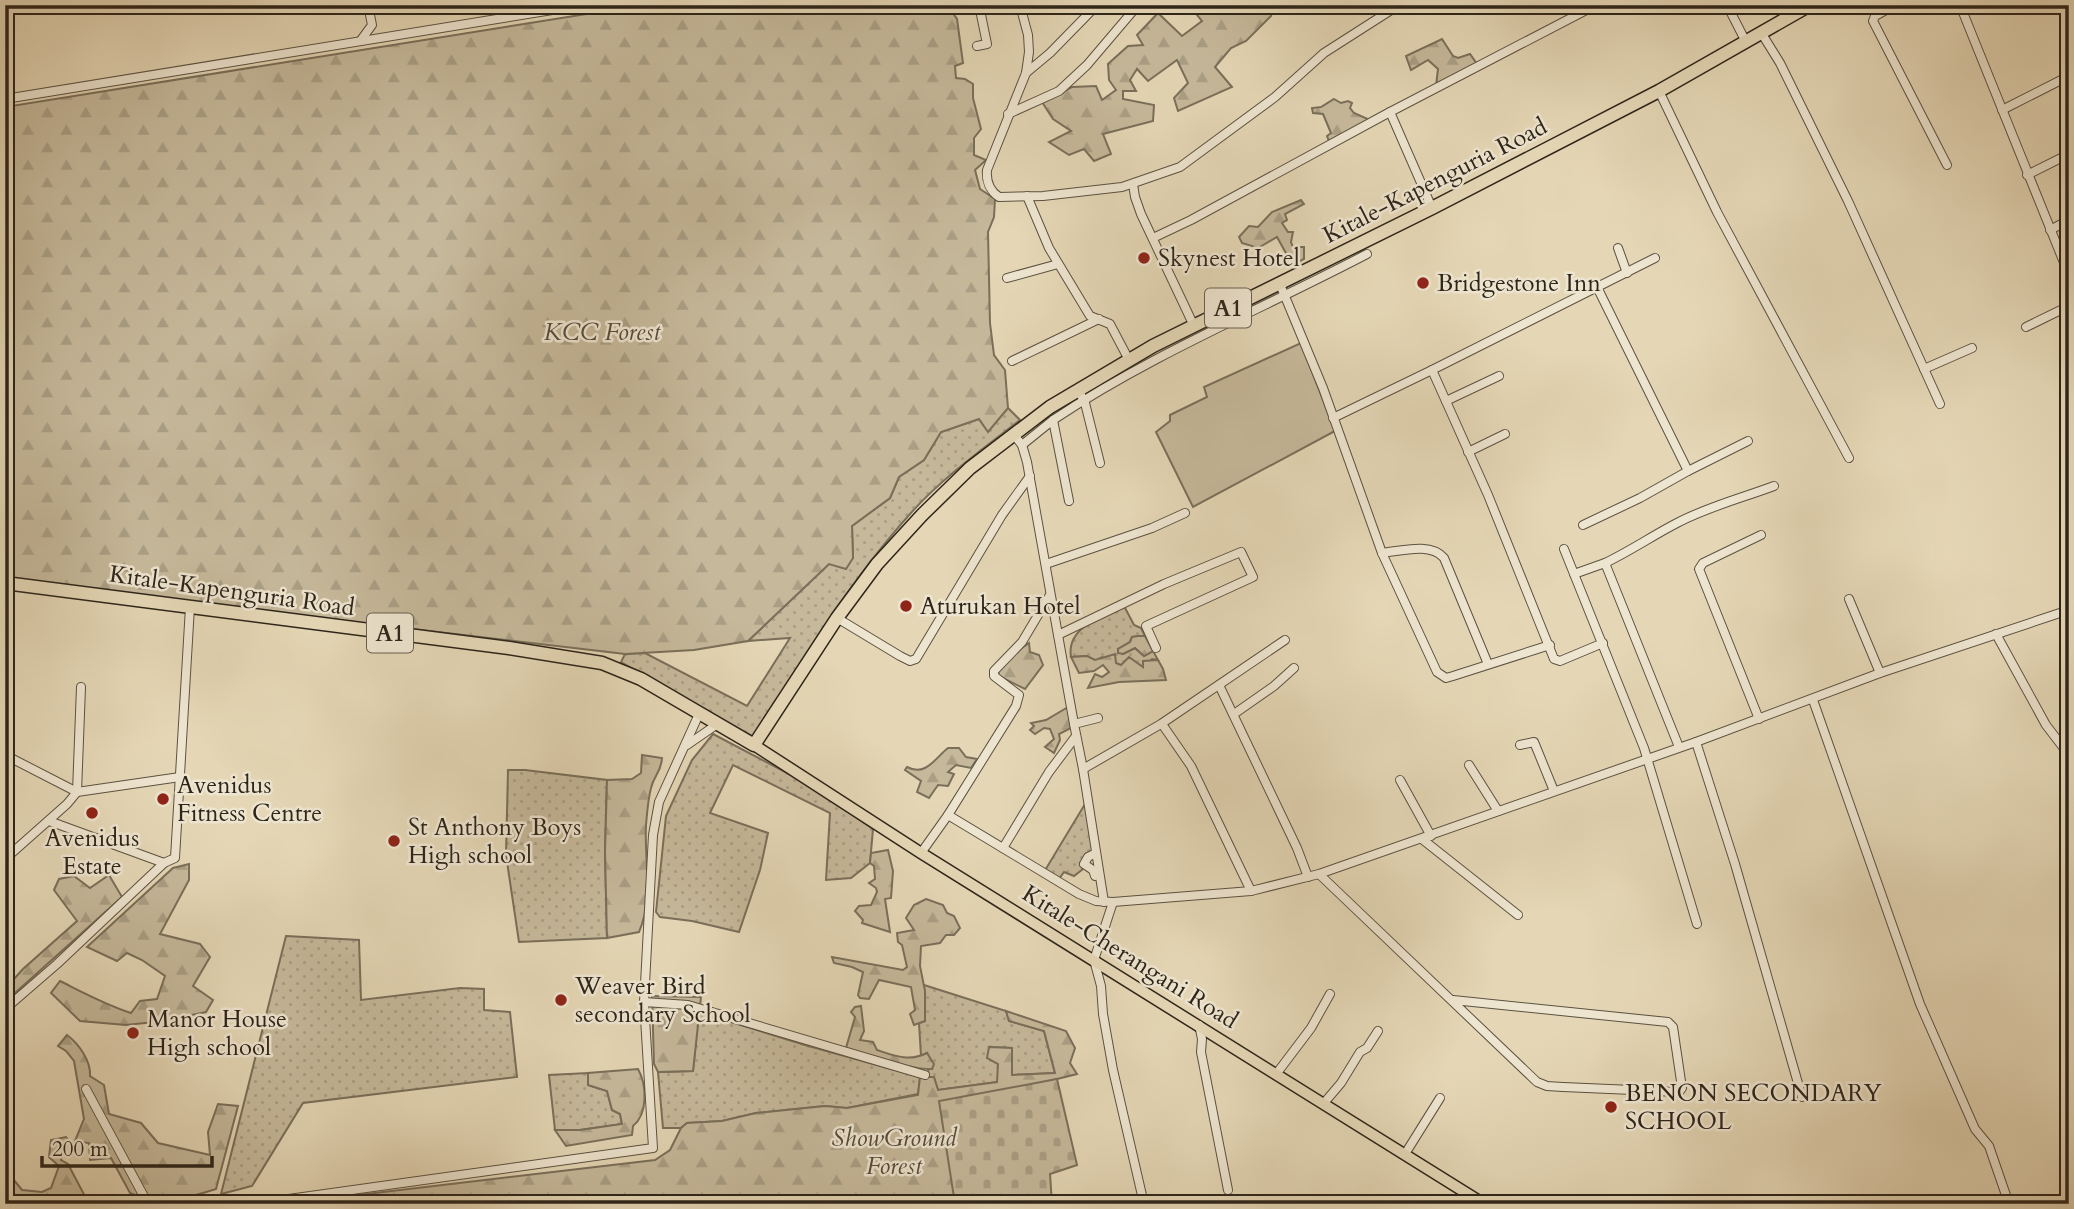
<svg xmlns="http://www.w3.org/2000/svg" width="2074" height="1209" font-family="Cardo,serif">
	<defs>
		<pattern id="green-dots" width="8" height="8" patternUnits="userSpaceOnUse" patternTransform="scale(1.75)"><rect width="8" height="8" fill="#c6b99b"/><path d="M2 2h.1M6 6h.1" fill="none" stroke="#aa9f85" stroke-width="1.8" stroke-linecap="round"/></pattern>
		<pattern id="forest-firs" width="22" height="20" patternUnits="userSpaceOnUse" patternTransform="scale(1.75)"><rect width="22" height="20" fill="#c6b99b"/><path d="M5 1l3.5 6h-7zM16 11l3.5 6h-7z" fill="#aa9f85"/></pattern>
		<pattern id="cemetery-stones" width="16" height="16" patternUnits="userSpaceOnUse" patternTransform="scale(1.75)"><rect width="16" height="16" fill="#c6b99b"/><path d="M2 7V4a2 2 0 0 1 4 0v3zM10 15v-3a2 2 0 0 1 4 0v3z" fill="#aa9f85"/></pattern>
	</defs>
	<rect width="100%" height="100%" fill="#e5d7b6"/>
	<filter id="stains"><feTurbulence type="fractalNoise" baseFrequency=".00286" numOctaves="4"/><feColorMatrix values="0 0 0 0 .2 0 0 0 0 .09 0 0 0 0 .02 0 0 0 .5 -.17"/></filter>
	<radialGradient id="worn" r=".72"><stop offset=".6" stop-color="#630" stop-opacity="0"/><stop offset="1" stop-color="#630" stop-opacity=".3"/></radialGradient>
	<g fill="url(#green-dots)" stroke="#7a6f5a" stroke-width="2">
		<path d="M1008 408 1020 420C983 449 942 478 910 514 849 582 802 660 754 737L621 662 625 654 645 653 747 706 790 638 748 641 829 564 853 558 852 526 890 498 899 477 924 460 941 432 979 419 988 431Z"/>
		<path d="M1124 606 1134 625 1141 628 1145 636 1132 637 1130 642 1118 649 1123 654 1135 648 1144 656 1153 651 1158 660 1152 659 1143 668 1122 666 1102 657 1095 661 1087 656 1071 657C1066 627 1102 617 1124 606Z"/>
		<path d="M713 734 810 785 873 829 870 863 851 878 826 880 830 813 733 765 710 813 768 833 760 870 739 932 692 921 660 917 656 912 666 816 692 760Z"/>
		<path d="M508 770H525L607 780 605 852 607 938 519 942 506 855Z"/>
		<path d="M1085 804 1093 851 1080 863 1083 869 1074 876 1064 872 1059 879 1044 872Z"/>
		<path d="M286 936 359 940 361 1000 460 988 484 989V1010L510 1012 517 1077 303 1103 252 1186 221 1194Z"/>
		<path d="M924 985 1006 1011 1009 1021 1044 1031 1055 1073 1012 1075V1048L989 1047 998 1064V1082L938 1090 934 1078 929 1077 928 1069H932L927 1053 921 1056 919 1023 925 1021Z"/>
		<path d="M699 1012 805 1045 920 1077 918 1094 847 1108 825 1106 756 1113 722 1121 687 1123 681 1128H663L658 1072 693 1071Z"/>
		<path d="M588 1073V1085L607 1091 612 1110 620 1114 622 1124 580 1130H555L549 1075Z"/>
	</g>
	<g fill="url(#forest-firs)" stroke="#7a6f5a" stroke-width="2">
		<path d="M643 5H947L957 19 963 63 955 66 956 78 965 79 973 84V98L981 129 974 138V155L986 160 975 170 980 189 995 199 994 217 988 232 990 323 994 355 1005 370 1008 408 988 432 979 419 941 432 924 460 899 477 890 498 852 526 853 558 846 569 829 564 748 641 694 650 625 654 5 581V107Z"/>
		<path d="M1189 5H1274L1271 16 1246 41 1231 48 1215 67 1232 87 1178 111 1174 98 1188 83 1177 60 1148 81 1137 69 1130 80 1136 91H1123V99L1154 105 1153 121 1103 134 1111 154 1094 161 1084 149 1069 155 1049 142 1071 131 1053 119 1042 102 1072 87 1096 86 1102 100 1116 90 1109 80 1108 64 1128 46 1143 45 1137 35 1158 13 1182 36 1202 21Z"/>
		<path d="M1442 39 1453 56 1458 58 1470 54 1477 64 1436 86 1438 69 1428 60 1411 70 1406 56Z"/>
		<path d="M1334 99 1341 103 1348 101 1352 103 1350 108 1354 113 1370 120 1329 141 1327 136 1331 133 1323 114 1313 113 1312 108 1321 107Z"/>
		<path d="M1301 200 1304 204 1285 214 1287 220 1282 223 1288 232H1293L1291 242 1293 247H1304V259L1298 262 1287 255 1277 237 1258 248 1242 243 1239 237 1249 226 1258 227 1272 212Z"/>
		<path d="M1138 636H1145L1153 651 1144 656 1135 648 1123 654 1118 653V649L1130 642 1132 637Z"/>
		<path d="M1029 643 1030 652 1039 655 1043 665 1025 689 999 676 998 671 1016 652Z"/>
		<path d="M1115 654 1116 663 1121 665 1129 657 1143 667V661L1158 660 1163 669 1166 680 1119 682 1088 688 1095 674 1102 677 1109 672 1103 665 1094 671 1079 673 1071 657 1087 656 1095 660Z"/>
		<path d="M1068 707 1071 728 1059 734 1060 740 1054 753 1045 747 1054 739 1050 729 1044 728 1035 734 1030 730 1034 726 1031 723 1046 720Z"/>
		<path d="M948 748H959L966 757 977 759 971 768 956 765 948 772 954 774 948 786 938 785 929 798 917 792 921 781 905 770 907 767C926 777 935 758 948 748Z"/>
		<path d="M642 755 662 758C661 773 654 775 651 788 648 799 647 814 646 825 644 862 654 897 639 932L607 938 605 852 607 780 632 779 641 773Z"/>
		<path d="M888 850 893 871 891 898 885 899 890 932 862 923 863 920 855 911 859 906 871 905 877 892 876 888 869 883 875 879 874 866 870 863 871 853Z"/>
		<path d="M189 864V880L160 934 200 944 210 957 193 986 213 1000 206 1012 164 1021 126 1025 80 1021 51 993 60 981C84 993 106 1005 131 1013L140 1001 157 999 165 976 142 960 127 953 117 961 87 947 173 868Z"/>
		<path d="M109 875 122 897 5 1002V989L23 969 77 921 54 890 59 879 74 876 90 888Z"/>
		<path d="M926 899 943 905 947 913 954 916 960 928 954 935H946L940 943 921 946 920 966 925 991V1021L914 1025 910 1014 915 1010 911 987 879 980 869 999 860 998 858 995 863 972 852 967 834 963 832 957 903 970 907 967 902 945 898 942 897 933 914 930 906 918 914 905Z"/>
		<path d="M652 996 701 997 693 1071 658 1072 654 1064Z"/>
		<path d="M861 1006 864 1031 860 1040 873 1042 877 1050C895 1056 909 1062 927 1053L934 1064 932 1069C914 1070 866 1056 846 1048L855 1017 851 1012 855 1007Z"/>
		<path d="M1006 1011 1066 1031 1075 1048 1070 1063 1077 1074 1041 1083 955 1204H282L655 1160 670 1150 681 1128 687 1123 722 1121 756 1113 825 1106 847 1108 918 1095 920 1077H934L938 1090 997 1082 998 1064 987 1058 989 1047 1012 1048V1075L1055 1073 1044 1031 1009 1021Z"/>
		<path d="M67 1035C79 1044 91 1061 90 1076L104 1085 109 1114 141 1123 158 1143 210 1155 208 1132 218 1104 238 1106 216 1189C188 1198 167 1204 138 1195L142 1204H104L135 1195 130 1193 111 1158 90 1160 89 1143 75 1141 84 1119 74 1061 66 1051 58 1046Z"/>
		<path d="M638 1069C647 1085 648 1114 633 1126L632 1135 566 1146 555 1130H580L622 1124 620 1114 612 1110 607 1091 588 1085V1073Z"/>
		<path d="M66 1137 70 1142 64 1148 61 1160 68 1164 89 1204H6L5 1169 22 1190 42 1192 51 1188 59 1166 49 1157 51 1140Z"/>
	</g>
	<path fill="url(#cemetery-stones)" stroke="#7a6f5a" stroke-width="2" d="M1057 1079 1077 1165 1050 1174 1052 1204H955L939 1101Z"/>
	<path fill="#c6b99b" stroke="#7a6f5a" stroke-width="2" d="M1301 343 1335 431 1193 507 1156 432 1170 421V415L1207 397 1204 387Z"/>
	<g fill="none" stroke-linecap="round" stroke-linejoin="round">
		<defs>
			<g id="minor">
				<path d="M1020 5 1028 35 1029 52 1026 73 987 170C986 181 990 191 999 197L1043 196 1122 187 1180 167 1275 97 1324 53 1399 5"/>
				<path d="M1727 5 1746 42"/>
				<path d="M1895 5 1875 16 1873 21 1947 165"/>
				<path d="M1960 5 2069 275"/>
				<path d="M1762 34 1780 63 1848 201 1940 404"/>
				<path d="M361 40 372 25 368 5"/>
				<path d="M977 46 987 44 979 5"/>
				<path d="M1026 73 1050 53 1097 5"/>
				<path d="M1659 91 1717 212 1849 458"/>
				<path d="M5 99 583 5"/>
				<path d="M2002 110 2069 76"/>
				<path d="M1008 114 1059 91 1087 65 1138 5"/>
				<path d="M2027 175 2069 154"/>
				<path d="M1133 184 1135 197 1141 214 1194 326"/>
				<path d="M1027 196 1049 248 1090 316 1110 324 1129 360"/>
				<path d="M1432 208 1390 112 1596 5"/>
				<path d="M2050 230 2069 220"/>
				<path d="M1153 238 1191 220 1390 112"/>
				<path d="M1618 248 1627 273"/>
				<path d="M1007 278 1058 264"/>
				<path d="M1279 282 1323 388 1382 553 1437 672 1446 678 1453 676 1550 645"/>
				<path d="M2026 327 2069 306"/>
				<path d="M1012 361 1099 319"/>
				<path d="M1924 369 1972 348"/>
				<path d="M1081 395 1085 403 1100 463"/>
				<path d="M1446 401 1499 376"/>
				<path d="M1333 418 1432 370"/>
				<path d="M1053 420C1152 354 1262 309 1367 254"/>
				<path d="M1014 435 1022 445 1027 462 1058 635 1164 584 1241 552 1253 577 1146 626 1156 648"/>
				<path d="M1022 445 1053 420 1069 501"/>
				<path d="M1468 452 1505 434"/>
				<path d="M1688 471 1748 441"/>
				<path d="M1583 525 1640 498 1688 471 1597 287"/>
				<path d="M1564 549 1644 748 1697 924"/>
				<path d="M1382 553C1401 551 1431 542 1444 558L1488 664"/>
				<path d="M1605 563C1630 551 1652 536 1677 523 1707 507 1742 498 1774 486"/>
				<path d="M1046 564 1152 528 1185 513"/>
				<path d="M1574 574 1605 563 1679 747"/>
				<path d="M1849 599 1880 673"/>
				<path d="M837 618 900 656 910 661 916 659 1002 515 1030 476"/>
				<path d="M1996 634 2046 725 2069 755"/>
				<path d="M1058 635 1074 724"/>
				<path d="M1603 643 1560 661 1554 659 1488 495 1432 370 1655 258"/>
				<path d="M1219 685 1297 848 1308 877"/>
				<path d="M1813 700 1920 1004 1975 1129 1989 1146 2009 1204"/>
				<path d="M1234 714 1274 686 1294 668"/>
				<path d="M1098 718 1074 724 1083 769 1161 724 1285 640"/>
				<path d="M1759 719 1699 569 1703 563 1761 535"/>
				<path d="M1162 724 1191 766 1251 891"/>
				<path d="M1696 742 1735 864 1802 1097"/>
				<path d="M687 745 716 725"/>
				<path d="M1520 745 1534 742 1554 791"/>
				<path d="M5 755 77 792 180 777"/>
				<path d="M1469 765 1498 811"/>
				<path d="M1083 769 1104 902"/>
				<path d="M1400 780 1431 836"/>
				<path d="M948 815 1079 894 1096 901 1113 902 1251 891 1319 874 1696 742 1880 673 2069 610"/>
				<path d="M49 821 164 863"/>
				<path d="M1422 839 1518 915"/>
				<path d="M1003 848 1049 772 1076 736"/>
				<path d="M921 853 948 815 1016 706 1019 695 994 676V671L1022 642 1050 595"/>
				<path d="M5 859 67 804 77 792 81 687"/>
				<path d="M1319 874 1537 1082 1547 1086 1563 1087 1679 1092 1682 1088 1673 1027 1668 1022 1453 1000"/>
				<path d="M1095 876 1093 870 1084 864 1088 857 1096 853"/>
				<path d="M1113 902 1094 960 1101 986 1103 1014 1113 1070 1144 1204"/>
				<path d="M644 1002 688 1005 925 1075"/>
				<path d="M5 1009 57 964 164 863 175 858 190 607"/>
				<path d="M1199 1025 1202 1039 1201 1052 1228 1190"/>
				<path d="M1277 1073 1311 1028 1330 994"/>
				<path d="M86 1089 148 1204"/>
				<path d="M1324 1103 1341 1083 1360 1052 1367 1048 1378 1031"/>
				<path d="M1405 1154 1440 1098"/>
				<path d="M252 1204 653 1148 644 1002 653 835 659 802 699 714"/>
			</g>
			<path id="major" d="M754 745 921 853 1484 1204"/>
			<path id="highway" d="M5 583 509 648 602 663 641 679 754 745 837 618 877 564 922 515 970 468 1050 407 1153 346 1432 208 1659 91 1810 5"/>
		</defs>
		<use href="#minor" stroke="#5b5241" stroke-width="10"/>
		<use href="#major" stroke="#2d251a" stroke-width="13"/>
		<use href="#highway" stroke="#2d251a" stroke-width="15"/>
		<use href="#minor" stroke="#eee5d0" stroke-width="8"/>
		<use href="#major" stroke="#e5d7b6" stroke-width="10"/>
		<use href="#highway" stroke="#e5d7b6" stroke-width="12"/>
	</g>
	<g fill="#8f2418" stroke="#eee5d0" stroke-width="2.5">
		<circle cx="1144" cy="258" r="7"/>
		<circle cx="1423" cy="283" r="7"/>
		<circle cx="906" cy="606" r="7"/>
		<circle cx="163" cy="799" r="7"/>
		<circle cx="92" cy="813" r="7"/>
		<circle cx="394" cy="841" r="7"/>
		<circle cx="561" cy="1000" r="7"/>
		<circle cx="133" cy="1033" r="7"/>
		<circle cx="1611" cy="1107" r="7"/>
	</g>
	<g text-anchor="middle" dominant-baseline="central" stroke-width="5" stroke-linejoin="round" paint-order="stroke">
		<g fill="#eee5d0" stroke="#675f51" stroke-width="2">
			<rect x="1205" y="288.5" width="46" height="39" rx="5"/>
			<rect x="367" y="613.5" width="46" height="39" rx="5"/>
		</g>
		<g font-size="23" font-weight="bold" fill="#2d251a">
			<text x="1228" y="308">A1</text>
			<text x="390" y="633">A1</text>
		</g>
		<g font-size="24" fill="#2d251a" stroke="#eee5d0">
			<text transform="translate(1435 181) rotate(-27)">Kitale-Kapenguria Road</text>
			<text transform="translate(232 591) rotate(8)">Kitale-Kapenguria Road</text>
			<text transform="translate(1130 957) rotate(32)">Kitale-Cherangani Road</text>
		</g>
		<g font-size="24" fill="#2d251a" stroke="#eee5d0" text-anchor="start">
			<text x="1158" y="258">Skynest Hotel</text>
			<text x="1437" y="283">Bridgestone Inn</text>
			<text x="920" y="606">Aturukan Hotel</text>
			<text x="177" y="785">Avenidus<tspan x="177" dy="28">Fitness Centre</tspan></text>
			<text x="408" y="827">St Anthony Boys<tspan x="408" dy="28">High school</tspan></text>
			<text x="92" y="838" text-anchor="middle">Avenidus<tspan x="92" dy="28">Estate</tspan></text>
			<text x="575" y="986">Weaver Bird<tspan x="575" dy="28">secondary School</tspan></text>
			<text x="147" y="1019">Manor House<tspan x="147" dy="28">High school</tspan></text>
			<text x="1625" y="1093">BENON SECONDARY<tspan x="1625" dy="28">SCHOOL</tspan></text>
		</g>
		<g font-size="24" font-style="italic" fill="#534a3a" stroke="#eee5d0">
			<text x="602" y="332">KCC Forest</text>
			<text x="894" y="1138">ShowGround<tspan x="894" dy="28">Forest</tspan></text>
		</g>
	</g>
	<rect width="2074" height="1209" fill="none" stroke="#e5d7b6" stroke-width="28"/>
	<rect x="7" y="7" width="2060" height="1195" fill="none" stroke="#2d251a" stroke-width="3.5"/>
	<rect x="14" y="14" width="2046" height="1181" fill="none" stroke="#2d251a" stroke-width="2"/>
	<path d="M42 1156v10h170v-10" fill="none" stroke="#2d251a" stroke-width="3.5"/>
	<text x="52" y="1156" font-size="21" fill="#2d251a" stroke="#eee5d0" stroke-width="5" paint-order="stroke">200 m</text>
	<rect width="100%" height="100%" filter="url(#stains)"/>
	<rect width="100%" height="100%" fill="url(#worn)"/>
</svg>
